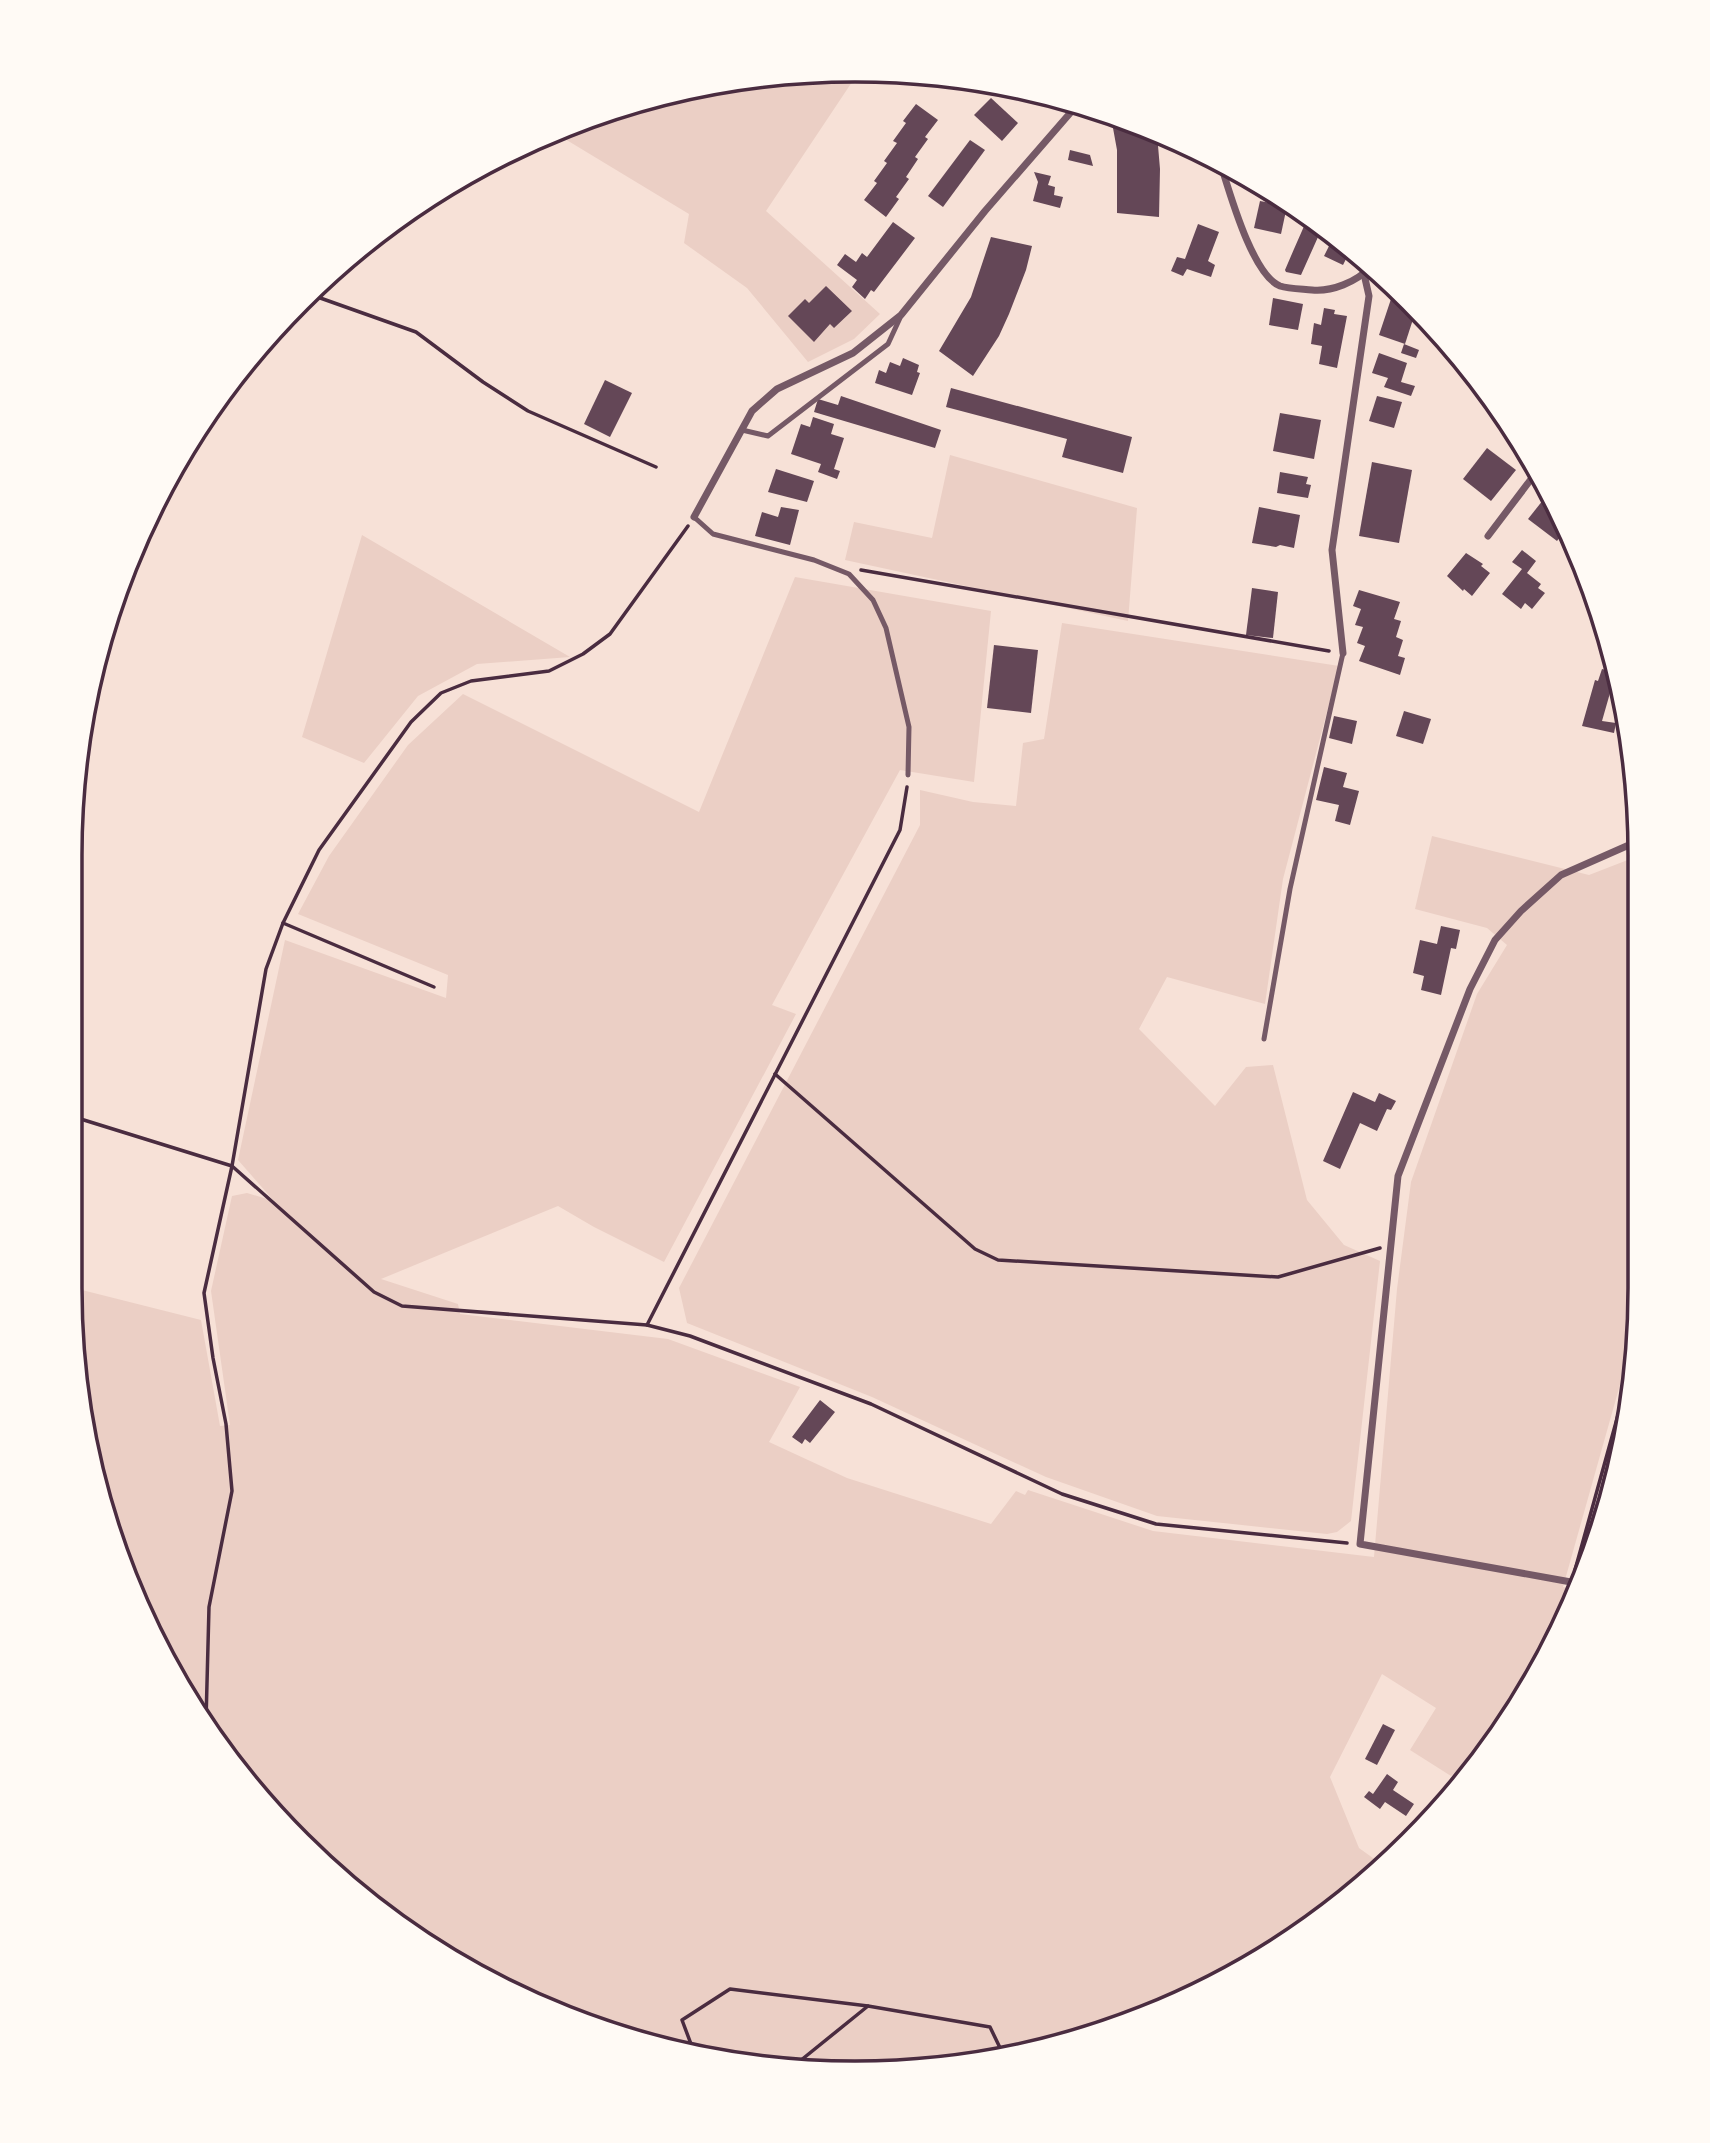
<svg xmlns="http://www.w3.org/2000/svg" width="1710" height="2143" font-family="'Alegreya Sans',sans-serif">
	<rect width="100%" height="100%" fill="#f7e1d7"/>
	<g fill="#ebcfc5">
		<path d="M858 73 766 211 880 314 854 339 808 362 747 288 684 243 689 214 555 133 603 112 753 77Z"/>
		<path d="M950 455 1137 508 1128 621 845 560 854 522 932 538Z"/>
		<path d="M362 535 570 657 477 664 418 696 364 763 302 737Z"/>
		<path d="M795 577 991 611 974 782 900 770 772 1005 796 1014 664 1262 594 1227 558 1206 381 1279 458 1304 460 1314 668 1339 800 1387 769 1442 847 1478 991 1524 1016 1491 1025 1495 1028 1490 1153 1531 1374 1557 1397 1289 1411 1182 1477 994 1507 945 1487 928 1415 909 1432 836 1589 875 1638 856 1640 1288 1635 1342H1632L1563 1587 1579 1591 1493 1740 1451 1776 1410 1750 1436 1708 1382 1674 1330 1777 1359 1848 1384 1866 1373 1878 1247 1968 1058 2046 855 2073 651 2046 462 1968 300 1843 175 1680 97 1491 70 1287 201 1320 220 1426 230 1425 211 1291 232 1196 247 1193 274 1201 238 1160 285 940 446 998 448 975 298 914 329 856 408 745 463 694 699 812Z"/>
		<path d="M1062 623 1339 666 1283 879 1265 1004 1167 977 1139 1029 1215 1106 1246 1067 1273 1065 1307 1200 1344 1245 1380 1261 1351 1521 1337 1532 1327 1534 1157 1516 1046 1477 872 1397 687 1323 679 1288 920 825V790L973 802 1016 806 1023 743 1044 739Z"/>
		<path d="M1629 1396 1625 1441 1587 1565 1586 1550Z"/>
	</g>
	<g fill="#644757">
		<path d="M1027 92 1051 96 1042 106Z"/>
		<path d="M991 98 1018 123 1002 141 974 115Z"/>
		<path d="M916 104 938 120 925 137 928 139 915 157 918 159 906 177 909 179 896 197 899 199 886 217 864 200 877 183 874 181 887 163 884 161 897 143 893 141 906 123 903 121Z"/>
		<path d="M1111 117 1157 134 1160 169 1159 217 1117 213V150Z"/>
		<path d="M970 140 985 150 943 207 928 196Z"/>
		<path d="M1070 150 1090 155 1093 166 1068 160Z"/>
		<path d="M1034 172 1051 176 1048 185 1055 187 1054 195 1063 197 1060 208 1033 201 1038 182Z"/>
		<path d="M1260 201 1287 206 1281 234 1254 228Z"/>
		<path d="M1311 218 1333 232 1353 251 1351 256 1348 255 1343 265 1324 256 1331 242 1318 237 1301 275 1286 272 1285 270 1294 249 1305 224 1308 225Z"/>
		<path d="M893 222 915 238 874 292 871 290 865 299 852 287 857 280 837 265 845 254 856 262 862 253 867 257Z"/>
		<path d="M1198 224 1219 232 1208 261 1215 265 1211 277 1187 269 1183 276 1171 271 1177 257 1185 259Z"/>
		<path d="M991 237 1032 246 1026 270 1009 314 999 336 973 376 939 351 971 297Z"/>
		<path d="M826 286 852 311 834 328 830 324 814 342 788 316 805 299 809 303Z"/>
		<path d="M1392 296 1405 300 1416 310 1405 344 1379 335Z"/>
		<path d="M1273 298 1303 304 1298 330 1269 325Z"/>
		<path d="M1324 308 1335 310 1334 314 1347 316 1337 368 1319 364 1322 346 1311 344 1314 323 1321 325Z"/>
		<path d="M1404 344 1419 350 1416 358 1401 353Z"/>
		<path d="M1379 353 1407 363 1401 382 1415 386 1411 396 1384 387 1388 378 1372 373Z"/>
		<path d="M903 358 919 365 917 372 920 373 912 395 875 383 879 370 886 373 890 362 900 366Z"/>
		<path d="M605 380 632 393 610 437 584 424Z"/>
		<path d="M951 388 1132 437 1123 473 1062 457 1067 439 946 407Z"/>
		<path d="M841 396 941 430 935 448 814 412 818 399 838 405Z"/>
		<path d="M1377 396 1402 402 1394 428 1369 421Z"/>
		<path d="M1280 413 1321 420 1314 459 1273 451Z"/>
		<path d="M813 417 834 424 831 434 844 438 834 469 840 471 837 479 818 472 821 464 791 454 801 424 810 427Z"/>
		<path d="M1487 448 1516 470 1491 501 1463 479Z"/>
		<path d="M1372 462 1412 470 1399 543 1359 536Z"/>
		<path d="M776 469 814 481 807 502 768 492Z"/>
		<path d="M1280 472 1308 477 1306 484 1311 485 1308 498 1277 493Z"/>
		<path d="M1547 495 1564 532 1557 541 1528 519Z"/>
		<path d="M781 507 799 510 790 545 755 536 762 512 778 517Z"/>
		<path d="M1259 507 1300 515 1294 548 1280 545 1276 547 1252 543Z"/>
		<path d="M1522 550 1536 561 1527 573 1541 584 1538 588 1545 593 1532 609 1525 603 1521 609 1502 594 1522 569 1512 562Z"/>
		<path d="M1466 553 1483 564 1481 566 1490 573 1472 596 1464 589 1463 591 1447 576Z"/>
		<path d="M1252 588 1278 592 1273 638 1246 635Z"/>
		<path d="M1359 590 1400 602 1394 619 1401 621 1396 637 1403 640 1398 656 1405 658 1400 675 1359 661 1365 646 1357 643 1363 627 1355 625 1361 609 1353 606Z"/>
		<path d="M994 645 1038 650 1031 713 987 708Z"/>
		<path d="M1602 669 1617 673 1620 692 1614 690 1610 693 1602 721 1616 723 1614 733 1582 726 1595 680 1598 681Z"/>
		<path d="M1404 711 1431 719 1423 744 1396 736Z"/>
		<path d="M1334 716 1357 721 1352 744 1329 738Z"/>
		<path d="M1324 767 1347 773 1343 787 1359 791 1350 825 1335 821 1339 805 1316 800Z"/>
		<path d="M1441 926 1460 930 1456 949 1451 948 1441 995 1421 990 1424 976 1413 973 1420 940 1437 944Z"/>
		<path d="M1353 1092 1375 1102 1379 1093 1396 1101 1391 1110 1387 1109 1377 1131 1360 1123 1340 1169 1323 1161Z"/>
		<path d="M820 1400 835 1412 810 1443 805 1439 802 1444 792 1437Z"/>
		<path d="M1383 1724 1395 1730 1377 1765 1365 1759Z"/>
		<path d="M1387 1774 1398 1782 1393 1790 1414 1804 1406 1816 1385 1802 1380 1809 1364 1797 1369 1791 1373 1794Z"/>
	</g>
	<g fill="none" stroke-linecap="round" stroke-linejoin="round">
		<g stroke="#4a2c40" stroke-width="3.5">
			<path d="M309 294 416 332 483 382 528 411 656 467"/>
			<path d="M861 570 1329 651"/>
			<path d="M283 923 434 987"/>
			<path d="M775 1074 975 1249 998 1260 1278 1277 1380 1248"/>
			<path d="M71 1116 232 1166 374 1292 402 1306 647 1325 690 1336 871 1404 1062 1494 1156 1524 1347 1543"/>
			<path d="M647 1325 900 830 907 787"/>
			<path d="M1575 1570 1633 1361"/>
			<path d="M206 1721 209 1607 232 1491 226 1424 213 1358 204 1293 232 1166 266 969 283 923 319 850 411 722 441 693 471 681 549 671 583 654 610 634 688 526"/>
			<path d="M694 2052 682 2020 730 1989 868 2006 990 2027 1003 2054"/>
			<path d="M795 2065 868 2006"/>
		</g>
		<g stroke="#755966" stroke-width="5">
			<path d="M742 430 768 436 888 344 900 318"/>
			<path d="M694 517 713 534 814 560 849 574 873 600 886 628 909 727 908 775"/>
			<path d="M1264 1039 1290 889 1343 653"/>
		</g>
		<g stroke="#755966" stroke-width="7">
			<path d="M1220 162C1229 190 1252 275 1280 286 1289 289 1303 289 1312 290 1331 292 1357 282 1370 267"/>
			<path d="M694 517 752 411 777 389 853 353 901 315 985 211 1078 104"/>
			<path d="M1488 536 1538 470"/>
			<path d="M1343 653 1332 550 1369 296 1364 274"/>
			<path d="M1582 1584 1360 1544 1398 1176 1470 989 1495 940 1521 911 1561 875 1638 841"/>
		</g>
	</g>
	<path d="M0 0H1710V2143H0ZM855 82H855A773 773 0 0 1 1628 855V1288A773 773 0 0 1 855 2061H855A773 773 0 0 1 82 1288V855A773 773 0 0 1 855 82Z" fill="#fffaf5" fill-rule="evenodd"/>
	<path fill="none" stroke="#4a2c40" stroke-width="3.5" d="M855 82H855A773 773 0 0 1 1628 855V1288A773 773 0 0 1 855 2061H855A773 773 0 0 1 82 1288V855A773 773 0 0 1 855 82Z"/>
</svg>
